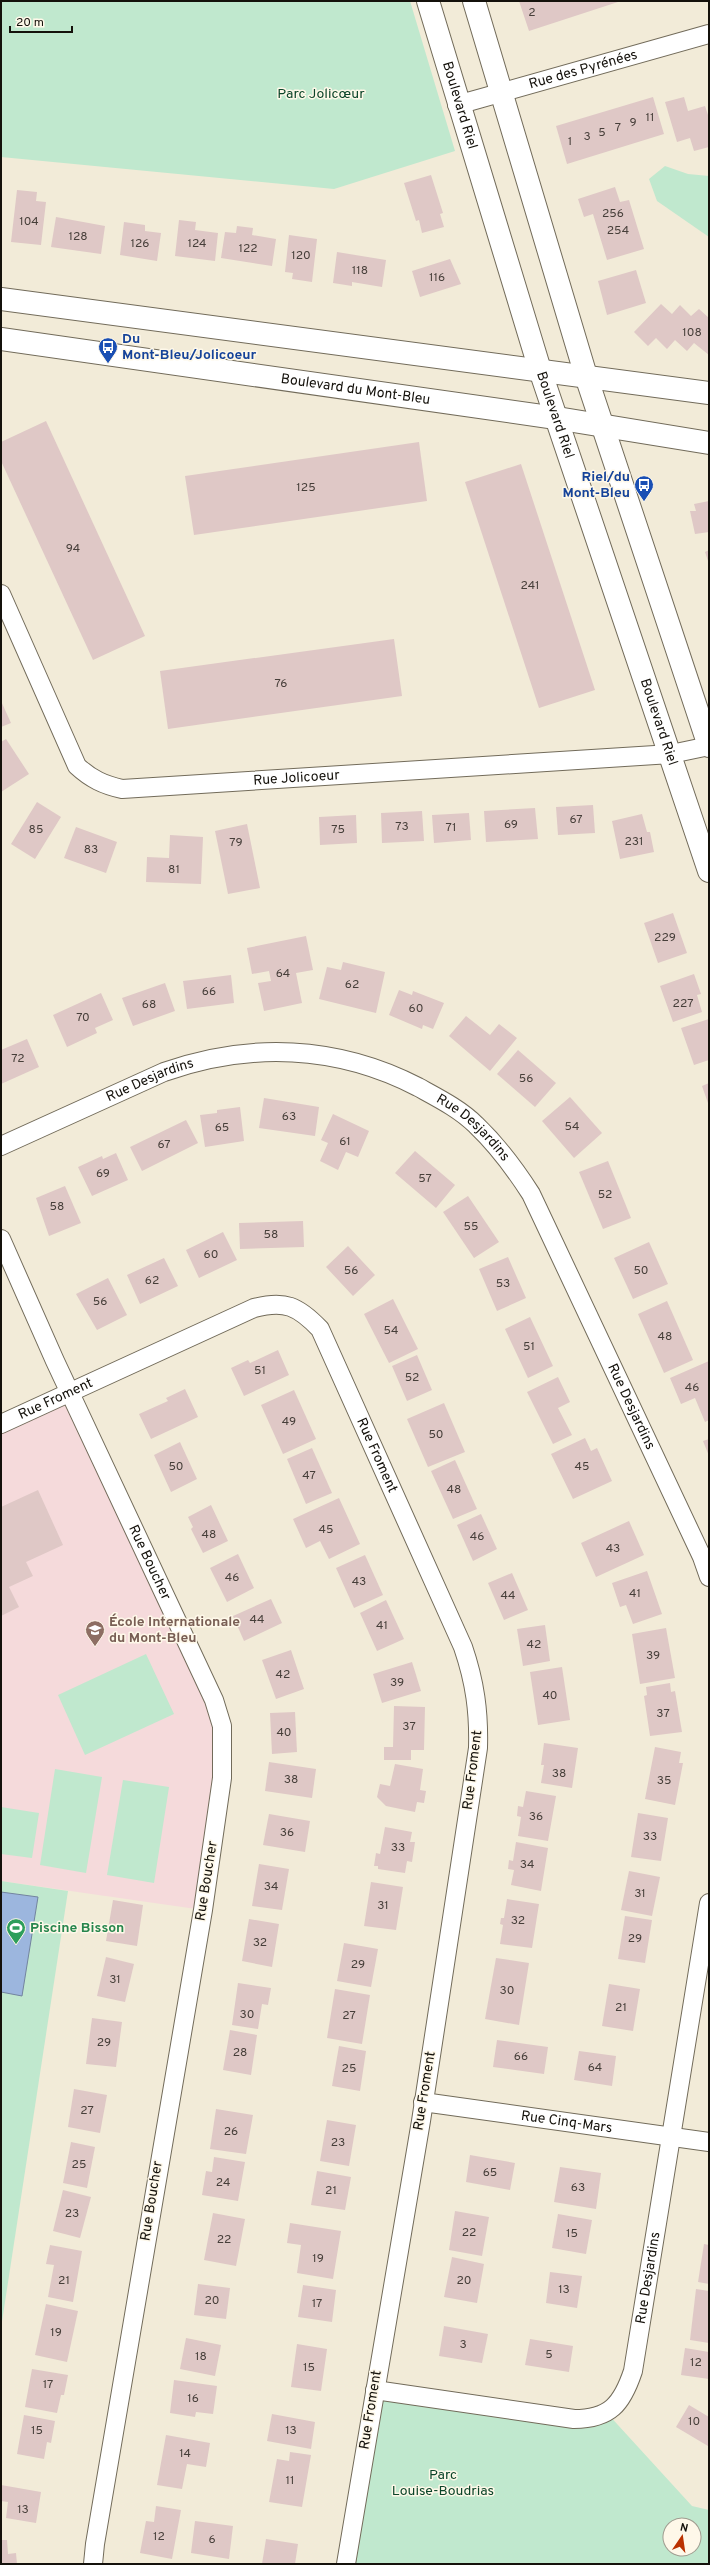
<svg xmlns="http://www.w3.org/2000/svg" width="710" height="2565" font-family="Overpass,sans-serif">
	<rect width="100%" height="100%" fill="#f2ebd8"/>
	<path fill="#f5dadb" d="M69 1391 222 1726 203 1910 1 1881V1424Z"/>
	<g fill="#c0e8ce" fill-rule="evenodd">
		<path d="M1 1H410L455 151 334 189 1 157Z"/>
		<path d="M665 166 688 174 709 176V237L657 201 649 179Z"/>
		<path d="M146 1654 174 1714 85 1755 58 1695Z"/>
		<path d="M55 1769 102 1777 86 1873 40 1865Z"/>
		<path d="M123 1780 169 1787 154 1883 107 1875Z"/>
		<path d="M1 1807 39 1813 32 1858 1 1854Z"/>
		<path d="M1 1881 68 1891 1 2328Z"/>
		<path d="M375 2390 574 2419 607 2413 692 2506 709 2510V2564H346ZM670 2525H694V2549H670Z"/>
	</g>
	<path fill="#9cb6de" stroke="#73849f" d="M1 1892 38 1897 22 1996 1 1992Z"/>
	<g fill="#dfc8c6">
		<path d="M519 1H621L529 31Z"/>
		<path d="M653 97 664 134 567 164 556 126Z"/>
		<path d="M684 97 688 111 705 106 709 118V147L694 151 690 138 677 142 665 102Z"/>
		<path d="M431 175 443 213 440 214 444 227 422 233 419 220 416 221 404 183Z"/>
		<path d="M615 187 620 202 629 200 644 249 607 260 593 214 584 217 578 199Z"/>
		<path d="M17 190 37 192 36 201 46 202 41 245 11 242Z"/>
		<path d="M56 217 105 226 101 254 51 247Z"/>
		<path d="M179 220 196 222 195 230 218 233 215 261 175 256Z"/>
		<path d="M124 222 145 225V231L161 233 157 261 120 255Z"/>
		<path d="M237 226 253 228 252 235 276 239 272 266 221 258 225 232 236 233Z"/>
		<path d="M289 235 317 239 312 282 292 279 293 273 285 272Z"/>
		<path d="M337 252 386 260 382 287 352 282V286L333 283Z"/>
		<path d="M450 259 461 284 420 297 412 271Z"/>
		<path d="M636 270 646 303 607 315 598 281Z"/>
		<path d="M661 304 672 314 680 305 691 316 699 309 709 318V355L694 343 687 351 675 340 667 349 656 338 648 346 634 332Z"/>
		<path d="M46 421 145 636 93 660 1 461V442Z"/>
		<path d="M419 442 427 501 194 535 185 476Z"/>
		<path d="M521 464 595 690 539 708 465 482Z"/>
		<path d="M709 501V532L695 534 690 511H696L694 504Z"/>
		<path d="M709 550V564L705 552Z"/>
		<path d="M394 639 402 696 168 729 160 671Z"/>
		<path d="M1 701 11 723 1 727Z"/>
		<path d="M6 739 29 774 1 792V742Z"/>
		<path d="M37 802 61 817 35 859 11 844Z"/>
		<path d="M593 805 595 833 558 835 556 807Z"/>
		<path d="M535 808 538 839 486 842 484 811Z"/>
		<path d="M422 811 424 841 382 843 381 813Z"/>
		<path d="M469 813 471 840 434 843 432 815Z"/>
		<path d="M642 814 647 832H650L654 852 620 859 612 821Z"/>
		<path d="M356 815 357 843 320 845 319 817Z"/>
		<path d="M247 824 260 888 228 894 215 831Z"/>
		<path d="M76 827 117 842 106 873 64 858Z"/>
		<path d="M170 835 203 837 201 884 146 882 147 857 169 858Z"/>
		<path d="M673 913 687 953 658 963 644 923Z"/>
		<path d="M306 936 313 970 296 973 302 1003 264 1011 258 983 271 981 269 971 252 974 247 948Z"/>
		<path d="M343 962 385 972 376 1013 319 999 327 967 341 970Z"/>
		<path d="M694 974 701 994 697 995 702 1012 673 1022 660 986Z"/>
		<path d="M231 975 234 1003 187 1009 183 981Z"/>
		<path d="M165 983 175 1011 133 1026 122 998Z"/>
		<path d="M399 990 412 995 413 991 444 1003 433 1029 423 1025 422 1029 389 1015Z"/>
		<path d="M101 993 113 1020 95 1028 97 1033 67 1047 53 1015Z"/>
		<path d="M466 1016 490 1035 499 1024 517 1038 490 1071 449 1036Z"/>
		<path d="M709 1019V1060L694 1065 681 1028Z"/>
		<path d="M27 1039 39 1067 1 1084V1050Z"/>
		<path d="M518 1050 556 1083 535 1107 497 1074Z"/>
		<path d="M709 1083V1106L702 1086Z"/>
		<path d="M570 1097 602 1133 574 1158 542 1121Z"/>
		<path d="M264 1098 319 1107 315 1136 259 1128Z"/>
		<path d="M240 1107 244 1141 205 1147 200 1115 217 1113V1110Z"/>
		<path d="M333 1114 369 1131 358 1157 346 1152 338 1170 320 1161 328 1143 321 1140Z"/>
		<path d="M186 1120 198 1143 142 1171 130 1147Z"/>
		<path d="M415 1151 455 1185 436 1208 395 1173Z"/>
		<path d="M116 1153 128 1180 92 1196 78 1167 102 1156 103 1159Z"/>
		<path d="M608 1161 631 1218 603 1229 579 1172Z"/>
		<path d="M65 1186 81 1223 49 1236 36 1198Z"/>
		<path d="M468 1196 499 1242 474 1258 443 1212Z"/>
		<path d="M303 1221 304 1247 240 1249 239 1223Z"/>
		<path d="M223 1232 237 1260 199 1278 186 1250Z"/>
		<path d="M649 1242 668 1284 633 1299 614 1258Z"/>
		<path d="M348 1246 375 1275 353 1296 326 1267Z"/>
		<path d="M508 1257 526 1298 497 1311 479 1269Z"/>
		<path d="M164 1258 178 1286 140 1304 127 1275Z"/>
		<path d="M108 1278 127 1315 97 1330 76 1294Z"/>
		<path d="M393 1299 418 1349 389 1363 364 1314Z"/>
		<path d="M667 1301 693 1360 664 1373 638 1314Z"/>
		<path d="M530 1317 553 1366 528 1378 505 1329Z"/>
		<path d="M278 1350 289 1375 244 1396 231 1368 248 1360 250 1363Z"/>
		<path d="M417 1355 432 1390 407 1401 392 1366Z"/>
		<path d="M709 1361V1420L705 1422 695 1398 681 1404 670 1378Z"/>
		<path d="M558 1377 570 1402 558 1408 572 1435 553 1444 527 1392Z"/>
		<path d="M185 1389 198 1417 151 1439 139 1414 168 1401 166 1398Z"/>
		<path d="M294 1390 316 1439 283 1454 261 1405Z"/>
		<path d="M444 1403 465 1452 428 1467 407 1419Z"/>
		<path d="M585 1438 591 1451 597 1448 612 1481 573 1499 551 1454Z"/>
		<path d="M709 1439V1456L703 1441Z"/>
		<path d="M180 1442 197 1479 171 1492 154 1455Z"/>
		<path d="M312 1448 332 1493 306 1504 287 1459Z"/>
		<path d="M455 1460 477 1509 453 1519 431 1471Z"/>
		<path d="M38 1490 63 1545 26 1562 33 1576 9 1587 19 1607 1 1616V1507Z"/>
		<path d="M339 1498 360 1544 329 1559 320 1541 306 1548 293 1519Z"/>
		<path d="M211 1505 228 1541 203 1553 191 1529 193 1527 188 1517Z"/>
		<path d="M481 1514 497 1549 473 1561 457 1525Z"/>
		<path d="M629 1521 644 1555 596 1577 581 1543Z"/>
		<path d="M238 1554 254 1588 227 1602 210 1568Z"/>
		<path d="M365 1555 383 1595 354 1608 336 1568Z"/>
		<path d="M647 1571 662 1614 633 1624 626 1605 620 1607 612 1583Z"/>
		<path d="M512 1573 528 1610 504 1620 488 1583Z"/>
		<path d="M271 1599 282 1623 244 1641 233 1616Z"/>
		<path d="M386 1600 404 1639 377 1651 360 1613Z"/>
		<path d="M545 1625 550 1661 523 1666 517 1629Z"/>
		<path d="M666 1628 675 1678 640 1684 632 1634Z"/>
		<path d="M291 1650 304 1689 276 1699 262 1660Z"/>
		<path d="M412 1662 421 1691 382 1703 373 1674Z"/>
		<path d="M562 1667 570 1720 538 1725 530 1672Z"/>
		<path d="M670 1683 671 1692 675 1691 682 1732 650 1736 644 1696 647 1695 646 1687Z"/>
		<path d="M394 1706 425 1707 424 1750H411V1760H384V1747H393Z"/>
		<path d="M295 1712 297 1752 272 1754 270 1713Z"/>
		<path d="M544 1743 578 1748 572 1788 541 1783 544 1765H541Z"/>
		<path d="M655 1747 681 1752 679 1763H683L675 1805 645 1799Z"/>
		<path d="M269 1762 316 1769 312 1798 265 1791Z"/>
		<path d="M395 1764 423 1769 420 1790 426 1791 424 1803 417 1802 415 1812 386 1806 377 1797 380 1784 390 1786Z"/>
		<path d="M526 1791 556 1796 548 1841 518 1836 521 1817 517 1816 518 1806 523 1807Z"/>
		<path d="M638 1813 668 1818 661 1861 631 1857Z"/>
		<path d="M269 1814 310 1821 305 1852 263 1845Z"/>
		<path d="M385 1827 412 1832 410 1842H415L412 1862 407 1861 405 1873 378 1869V1866H374L376 1853 380 1854Z"/>
		<path d="M516 1842 548 1848 541 1891 511 1885 514 1870 508 1869 509 1860 513 1861Z"/>
		<path d="M259 1864 289 1869 282 1910 252 1906Z"/>
		<path d="M629 1871 660 1877 652 1916 621 1910Z"/>
		<path d="M371 1882 403 1887 396 1930 364 1926Z"/>
		<path d="M507 1899 539 1904 532 1948 500 1944 503 1925 500 1924 501 1918H504Z"/>
		<path d="M113 1900 143 1905 137 1946 106 1941Z"/>
		<path d="M625 1916 652 1920 645 1963 618 1959Z"/>
		<path d="M249 1919 279 1924 272 1967 242 1961Z"/>
		<path d="M344 1943 378 1949 371 1987 337 1981Z"/>
		<path d="M106 1957 134 1964 125 2002 97 1996Z"/>
		<path d="M496 1958 529 1963 519 2025 485 2019Z"/>
		<path d="M238 1983 271 1988 268 2005 262 2004 258 2029 232 2025Z"/>
		<path d="M609 1984 640 1989 633 2031 602 2026Z"/>
		<path d="M335 1989 370 1995 362 2044 327 2038Z"/>
		<path d="M92 2018 122 2022 116 2067 86 2064Z"/>
		<path d="M230 2030 257 2035 251 2075 223 2070Z"/>
		<path d="M497 2040 548 2047 544 2074 493 2067Z"/>
		<path d="M339 2046 366 2051 360 2091 332 2086Z"/>
		<path d="M579 2051 616 2056 612 2086 574 2080Z"/>
		<path d="M74 2089 107 2095 100 2133 68 2127Z"/>
		<path d="M216 2109 253 2115 246 2154 210 2149Z"/>
		<path d="M327 2120 356 2125 349 2166 320 2161Z"/>
		<path d="M71 2142 95 2147 87 2188 63 2183Z"/>
		<path d="M470 2155 515 2163 510 2190 466 2182Z"/>
		<path d="M214 2157 245 2162 238 2201 202 2195 206 2171 212 2172Z"/>
		<path d="M560 2167 601 2173 596 2209 554 2202Z"/>
		<path d="M317 2171 351 2177 345 2210 311 2205Z"/>
		<path d="M63 2190 91 2197 80 2238 53 2231Z"/>
		<path d="M455 2211 489 2217 482 2256 449 2250Z"/>
		<path d="M213 2213 245 2219 236 2266 204 2260Z"/>
		<path d="M558 2214 592 2220 586 2254 552 2248Z"/>
		<path d="M290 2223 341 2231 333 2279 297 2273 301 2245 287 2243Z"/>
		<path d="M704 2244 709 2245V2284L698 2282Z"/>
		<path d="M50 2245 82 2251 73 2302 48 2297 54 2265 46 2264Z"/>
		<path d="M452 2257 484 2264 477 2303 444 2297Z"/>
		<path d="M550 2272 582 2276 577 2308 546 2303Z"/>
		<path d="M198 2284 230 2288 226 2319 194 2315Z"/>
		<path d="M303 2285 336 2290 332 2322 298 2317Z"/>
		<path d="M696 2289 709 2291V2343L690 2340Z"/>
		<path d="M46 2304 78 2311 67 2362 35 2355Z"/>
		<path d="M444 2326 488 2334 482 2363 439 2356Z"/>
		<path d="M186 2338 221 2345 215 2376 180 2369Z"/>
		<path d="M530 2339 573 2346 569 2372 525 2365Z"/>
		<path d="M297 2344 327 2349 321 2391 291 2387Z"/>
		<path d="M685 2348 709 2352V2379L681 2375Z"/>
		<path d="M32 2369 68 2375 64 2395H61L57 2413 25 2407Z"/>
		<path d="M174 2380 217 2386 213 2414 196 2412 195 2417 170 2413Z"/>
		<path d="M689 2405 709 2417 708 2446 676 2427Z"/>
		<path d="M272 2414 315 2422 311 2449 267 2441Z"/>
		<path d="M24 2415 55 2421 51 2443 47 2442 44 2459 17 2454Z"/>
		<path d="M166 2435 210 2443 206 2467 187 2464 182 2489 157 2485Z"/>
		<path d="M290 2452 311 2455 302 2507 269 2502 277 2459 289 2461Z"/>
		<path d="M1 2485 41 2492 36 2523 6 2518 8 2502 1 2501Z"/>
		<path d="M156 2506 181 2510 172 2559 140 2553 146 2521 154 2522Z"/>
		<path d="M195 2521 233 2526 229 2559 191 2553Z"/>
		<path d="M266 2539 298 2544 295 2564H262Z"/>
		<path d="M1 2540H7L8 2554 16 2553 17 2564H1Z"/>
	</g>
	<g fill="none" stroke-linecap="round" stroke-linejoin="round">
		<defs>
			<g id="street">
				<path id="s1" d="M457 105 709 34"/>
				<path id="s2" d="M1 594 77 766C91 779 104 785 122 789L671 754 709 746"/>
				<path id="s3" d="M1 1146 164 1072C249 1042 337 1045 418 1087 438 1098 460 1109 476 1125 498 1146 515 1169 531 1194L702 1557 709 1577"/>
				<path id="s4" d="M1 1239 55 1361 214 1700 222 1726V1778L203 1910 95 2544 93 2564"/>
				<path id="s5" d="M1 1424 254 1308C285 1300 298 1306 320 1329L463 1647C475 1682 479 1712 478 1748L421 2121 346 2564"/>
				<path id="s6" d="M423 2102 709 2142"/>
				<path id="s7" d="M375 2390 574 2419C610 2419 622 2404 633 2371L709 1903"/>
			</g>
			<g id="secondary">
				<path id="s8" d="M428 1 540 370 709 871"/>
				<path d="M474 1 586 376 709 746"/>
				<path d="M1 299 709 393"/>
				<path id="s9" d="M1 339 556 418 709 443"/>
			</g>
		</defs>
		<use href="#street" stroke="#726b5a" stroke-width="20"/>
		<use href="#secondary" stroke="#726b5a" stroke-width="24"/>
		<use href="#street" stroke="#fff" stroke-width="18"/>
		<use href="#secondary" stroke="#fff" stroke-width="22"/>
	</g>
	<defs>
		<symbol id="bus-pin" viewBox="-11 -11 22 30"><path d="M0 17L-7.5 6A9.5 9.5 0 1 1 7.5 6Z" fill="#1a4fb4" stroke="#fef8e9"/><path d="M-5-6H5V4H4V6H2V4H-2V6H-4V4H-5ZM-3.5-4V0h7V-4ZM-3.5 1.2v1.5H-2V1.2ZM2 1.2v1.5H3.5V1.2Z" fill="#fff"/></symbol>
		<symbol id="school-pin" viewBox="-11 -11 22 30"><path d="M0 17L-7.5 6A9.5 9.5 0 1 1 7.5 6Z" fill="#8d6e63" stroke="#fef8e9"/><path d="M0-5L7-2L0 1L-7-2ZM-4 1L0 2.5L4 1V4Q0 6-4 4Z" fill="#fff"/></symbol>
		<symbol id="stadium-pin" viewBox="-11 -11 22 30"><path d="M0 17L-7.5 6A9.5 9.5 0 1 1 7.5 6Z" fill="#2e9e5b" stroke="#fef8e9"/><path d="M0-5a6.5 5 0 1 0 0 10a6.5 5 0 1 0 0-10ZM-3.5-1.8h7v3.6h-7Z" fill="#fff"/></symbol>
	</defs>
	<g fill-rule="evenodd">
		<use href="#bus-pin" x="97" y="336" width="22" height="30"/>
		<use href="#bus-pin" x="633" y="474" width="22" height="30"/>
		<use href="#school-pin" x="84" y="1619" width="22" height="30"/>
		<use href="#stadium-pin" x="5" y="1917" width="22" height="30"/>
	</g>
	<g text-anchor="middle" dominant-baseline="central" stroke-width="3" stroke-linejoin="round" paint-order="stroke">
		<g font-size="12" fill="#473f3a">
			<text x="532" y="13">2</text>
			<text x="650" y="118">11</text>
			<text x="633" y="123">9</text>
			<text x="618" y="128">7</text>
			<text x="602" y="133">5</text>
			<text x="587" y="137">3</text>
			<text x="570" y="142">1</text>
			<text x="613" y="214">256</text>
			<text x="29" y="222">104</text>
			<text x="618" y="231">254</text>
			<text x="78" y="237">128</text>
			<text x="140" y="244">126</text>
			<text x="197" y="244">124</text>
			<text x="248" y="249">122</text>
			<text x="301" y="256">120</text>
			<text x="360" y="271">118</text>
			<text x="437" y="278">116</text>
			<text x="692" y="333">108</text>
			<text x="306" y="488">125</text>
			<text x="73" y="549">94</text>
			<text x="530" y="586">241</text>
			<text x="281" y="684">76</text>
			<text x="576" y="820">67</text>
			<text x="511" y="825">69</text>
			<text x="402" y="827">73</text>
			<text x="451" y="828">71</text>
			<text x="36" y="830">85</text>
			<text x="338" y="830">75</text>
			<text x="634" y="842">231</text>
			<text x="236" y="843">79</text>
			<text x="91" y="850">83</text>
			<text x="174" y="870">81</text>
			<text x="665" y="938">229</text>
			<text x="283" y="974">64</text>
			<text x="352" y="985">62</text>
			<text x="209" y="992">66</text>
			<text x="683" y="1004">227</text>
			<text x="149" y="1005">68</text>
			<text x="416" y="1009">60</text>
			<text x="83" y="1018">70</text>
			<text x="18" y="1059">72</text>
			<text x="526" y="1079">56</text>
			<text x="289" y="1117">63</text>
			<text x="572" y="1127">54</text>
			<text x="222" y="1128">65</text>
			<text x="345" y="1142">61</text>
			<text x="164" y="1145">67</text>
			<text x="103" y="1174">69</text>
			<text x="425" y="1179">57</text>
			<text x="605" y="1195">52</text>
			<text x="57" y="1207">58</text>
			<text x="471" y="1227">55</text>
			<text x="271" y="1235">58</text>
			<text x="211" y="1255">60</text>
			<text x="351" y="1271">56</text>
			<text x="641" y="1271">50</text>
			<text x="152" y="1281">62</text>
			<text x="503" y="1284">53</text>
			<text x="100" y="1302">56</text>
			<text x="391" y="1331">54</text>
			<text x="665" y="1337">48</text>
			<text x="529" y="1347">51</text>
			<text x="260" y="1371">51</text>
			<text x="412" y="1378">52</text>
			<text x="692" y="1388">46</text>
			<text x="289" y="1422">49</text>
			<text x="436" y="1435">50</text>
			<text x="176" y="1467">50</text>
			<text x="582" y="1467">45</text>
			<text x="309" y="1476">47</text>
			<text x="454" y="1490">48</text>
			<text x="326" y="1530">45</text>
			<text x="209" y="1535">48</text>
			<text x="477" y="1537">46</text>
			<text x="613" y="1549">43</text>
			<text x="232" y="1578">46</text>
			<text x="359" y="1582">43</text>
			<text x="635" y="1594">41</text>
			<text x="508" y="1596">44</text>
			<text x="257" y="1620">44</text>
			<text x="382" y="1626">41</text>
			<text x="534" y="1645">42</text>
			<text x="653" y="1656">39</text>
			<text x="283" y="1675">42</text>
			<text x="397" y="1683">39</text>
			<text x="550" y="1696">40</text>
			<text x="663" y="1714">37</text>
			<text x="409" y="1727">37</text>
			<text x="284" y="1733">40</text>
			<text x="559" y="1774">38</text>
			<text x="291" y="1780">38</text>
			<text x="664" y="1781">35</text>
			<text x="536" y="1817">36</text>
			<text x="287" y="1833">36</text>
			<text x="650" y="1837">33</text>
			<text x="398" y="1848">33</text>
			<text x="527" y="1865">34</text>
			<text x="271" y="1887">34</text>
			<text x="640" y="1894">31</text>
			<text x="383" y="1906">31</text>
			<text x="518" y="1921">32</text>
			<text x="635" y="1939">29</text>
			<text x="260" y="1943">32</text>
			<text x="358" y="1965">29</text>
			<text x="115" y="1980">31</text>
			<text x="507" y="1991">30</text>
			<text x="621" y="2008">21</text>
			<text x="247" y="2015">30</text>
			<text x="349" y="2016">27</text>
			<text x="104" y="2043">29</text>
			<text x="240" y="2053">28</text>
			<text x="521" y="2057">66</text>
			<text x="595" y="2068">64</text>
			<text x="349" y="2069">25</text>
			<text x="87" y="2111">27</text>
			<text x="231" y="2132">26</text>
			<text x="338" y="2143">23</text>
			<text x="79" y="2165">25</text>
			<text x="490" y="2173">65</text>
			<text x="223" y="2183">24</text>
			<text x="578" y="2188">63</text>
			<text x="331" y="2191">21</text>
			<text x="72" y="2214">23</text>
			<text x="469" y="2233">22</text>
			<text x="572" y="2234">15</text>
			<text x="224" y="2240">22</text>
			<text x="318" y="2259">19</text>
			<text x="64" y="2281">21</text>
			<text x="464" y="2281">20</text>
			<text x="564" y="2290">13</text>
			<text x="212" y="2301">20</text>
			<text x="317" y="2304">17</text>
			<text x="56" y="2333">19</text>
			<text x="463" y="2345">3</text>
			<text x="549" y="2355">5</text>
			<text x="201" y="2357">18</text>
			<text x="696" y="2363">12</text>
			<text x="309" y="2368">15</text>
			<text x="48" y="2385">17</text>
			<text x="193" y="2399">16</text>
			<text x="694" y="2422">10</text>
			<text x="37" y="2431">15</text>
			<text x="291" y="2431">13</text>
			<text x="185" y="2454">14</text>
			<text x="290" y="2481">11</text>
			<text x="23" y="2510">13</text>
			<text x="159" y="2537">12</text>
			<text x="212" y="2540">6</text>
		</g>
		<g font-size="14" fill="#14110b" stroke="#fef8e9">
			<text stroke="none"><textPath href="#s1" startOffset="131">Rue des Pyrénées</textPath></text>
			<text stroke="none"><textPath href="#s8" startOffset="109">Boulevard Riel</textPath></text>
			<text stroke="none"><textPath href="#s9" startOffset="358">Boulevard du Mont-Bleu</textPath></text>
			<text stroke="none"><textPath href="#s8" startOffset="433">Boulevard Riel</textPath></text>
			<text stroke="none"><textPath href="#s8" startOffset="757">Boulevard Riel</textPath></text>
			<text stroke="none"><textPath href="#s2" startOffset="414">Rue Jolicoeur</textPath></text>
			<text stroke="none"><textPath href="#s3" startOffset="163">Rue Desjardins</textPath></text>
			<text stroke="none"><textPath href="#s3" startOffset="510">Rue Desjardins</textPath></text>
			<text stroke="none"><textPath href="#s5" startOffset="60">Rue Froment</textPath></text>
			<text stroke="none"><textPath href="#s3" startOffset="834">Rue Desjardins</textPath></text>
			<text stroke="none"><textPath href="#s5" startOffset="491">Rue Froment</textPath></text>
			<text stroke="none"><textPath href="#s4" startOffset="356">Rue Boucher</textPath></text>
			<text transform="translate(473 1770) rotate(-83)">Rue Froment</text>
			<text transform="translate(207 1881) rotate(-81)">Rue Boucher</text>
			<text transform="translate(425 2091) rotate(-81)">Rue Froment</text>
			<text stroke="none"><textPath href="#s6" startOffset="145">Rue Cinq-Mars</textPath></text>
			<text transform="translate(152 2201) rotate(-81)">Rue Boucher</text>
			<text stroke="none"><textPath href="#s7" startOffset="379">Rue Desjardins</textPath></text>
			<text transform="translate(371 2410) rotate(-81)">Rue Froment</text>
		</g>
		<g font-size="14" fill="#0b4529" stroke="#fef8e9">
			<text x="321" y="94">Parc Jolicœur</text>
			<text x="443" y="2475">Parc<tspan x="443" dy="16">Louise-Boudrias</tspan></text>
		</g>
		<g font-size="14" font-weight="bold" fill="#164399" stroke="#fef8e9" text-anchor="start">
			<text x="122" y="339">Du<tspan x="122" dy="16">Mont-Bleu/Jolicoeur</tspan></text>
			<text x="630" y="477" text-anchor="end">Riel/du<tspan x="630" dy="16">Mont-Bleu</tspan></text>
		</g>
		<g font-size="14" font-weight="bold" fill="#785e54" stroke="#fef8e9" text-anchor="start">
			<text x="109" y="1622">École Internationale<tspan x="109" dy="16">du Mont-Bleu</tspan></text>
		</g>
		<g font-size="14" font-weight="bold" fill="#27864d" stroke="#fef8e9" text-anchor="start">
			<text x="30" y="1928">Piscine Bisson</text>
		</g>
	</g>
	<rect width="710" height="2565" fill="none" stroke="#14110b" stroke-width="4"/>
	<g transform="translate(682 2537) rotate(13)"><circle r="19" fill="#fef8e9" stroke="#a09c90"/>
	<path d="M0-3L7 15L0 10L-7 15Z" fill="#ba3100"/>
	<text y="-6" font-size="11" font-weight="bold" text-anchor="middle" fill="#14110b">N</text>
	</g>
	<path d="M10 26v6h62v-6" fill="none" stroke="#14110b" stroke-width="2"/>
	<text x="16" y="26" font-size="12" fill="#14110b" stroke="#fef8e9" stroke-width="3" paint-order="stroke">20 m</text>
</svg>
